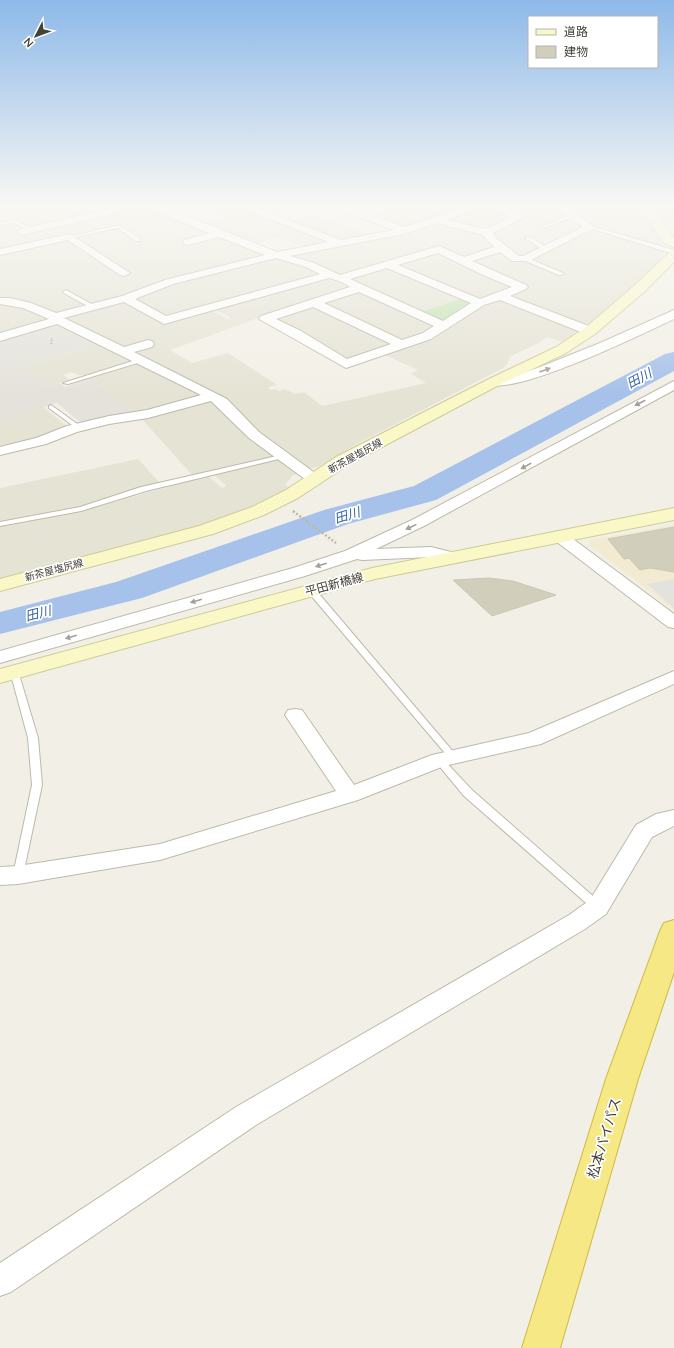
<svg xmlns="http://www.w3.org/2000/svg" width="674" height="1348" font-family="Mulish,'Noto Sans JP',sans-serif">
	<rect width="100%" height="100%" fill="#f2f0e6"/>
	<g fill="#e5e3d4">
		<path d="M0 206H65L85 216 35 227H29L16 219 0 223Z"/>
		<path d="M128 206H146L209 232 207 234 181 240 192 245 193 242 221 237 263 253 265 256 94 305 67 290 62 292 88 306 54 314 0 299V253L67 239 128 272 77 238 114 228 119 229 136 241 142 239 121 224 0 250V226L13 224 23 228 16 231 20 234 115 213 116 209Z"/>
		<path d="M235 206 327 240 325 244 306 247 277 237 254 244 203 223 225 217 213 212Z"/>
		<path d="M402 206H471L409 227H400L375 218V215Z"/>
		<path d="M493 206 555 207 569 216 539 226 543 228 572 218 588 227 545 247 529 236 525 237 541 248 522 258 517 257 490 233 525 218Z"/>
		<path d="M561 206H637L665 245 666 249 600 230Z"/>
		<path d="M649 206H674V238L650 209Z"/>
		<path d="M480 208H488L511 216 512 218 483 229 449 221 448 219Z"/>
		<path d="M314 215 371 235 345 240 336 239 291 222Z"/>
		<path d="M436 223H442L465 231 485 233 481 237 497 247 468 257H459L439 247 417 252 344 275 333 274 290 257V254Z"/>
		<path d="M588 230H594L664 251 663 259 591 323 582 324 515 298 514 294 527 289V285L489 270 470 260 496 252H501L516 261 526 260 559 276 565 273 531 260Z"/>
		<path d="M434 252 441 253 479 273 511 285 513 288 483 300 477 299 396 266V264Z"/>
		<path d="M277 257 306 266 322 274 165 318 134 300V298L170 284Z"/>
		<path d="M383 268H389L462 298 421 312 349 280 350 278Z"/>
		<path d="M324 278 348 286 349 289 264 316 170 350 192 363 228 353 277 385 268 387 270 390 276 389 279 391 285 389 295 394 304 392 322 406 426 383 411 374 418 370 385 355 431 338 483 306 497 300 507 301 577 328 579 332 564 342 547 337 539 343 511 356 505 367 355 445 320 466 308 469 259 433 227 400 60 318 123 301 128 302 161 321 210 310 228 319 231 318 214 309Z"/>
		<path d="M353 291H359L436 325V328L408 341 399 340 323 304Z"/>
		<path d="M0 302H8L52 319 0 335Z"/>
		<path d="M310 306 393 343 392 347 352 360 344 359 273 320 276 317Z"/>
		<path d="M102 344 130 358 129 362 85 375H78L72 372 63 375 68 378V380L47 386 23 370V367Z"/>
		<path d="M136 364 142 365 203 394 202 397 149 411 135 413 92 378Z"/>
		<path d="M208 400 214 401 275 456 193 476 141 418Z"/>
		<path d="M43 407 68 427 40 438 0 448V422Z"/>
		<path d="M138 459 161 484 86 505 0 522V488Z"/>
		<path d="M279 459 298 474 293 475 285 485 289 487 254 505 198 527 0 579V526L81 511 208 476 222 488 227 486 213 474Z"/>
	</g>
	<path fill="#f2ebd2" d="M674 525V610L589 545 590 540Z"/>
	<path fill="#e4e2db" d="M58 323 102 344 23 367V370L47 386 60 383 65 387 92 378 135 413 81 423 57 403 0 422V338Z"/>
	<path fill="#c3e3b1" d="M462 298 469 301 471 304 446 320H439L421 312Z"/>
	<path fill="#e3e2de" d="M674 579V608L647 584Z"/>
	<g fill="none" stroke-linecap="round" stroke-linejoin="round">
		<path fill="#a6c1ea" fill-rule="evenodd" d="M674 352V371L436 500 348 524 142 598 0 634V612L116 582 324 510 414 486 665 354Z"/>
	</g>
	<g fill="#d2cebc" stroke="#cdc7b0">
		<path d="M674 527V572L650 568 640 570 629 558 624 559 608 539Z"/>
		<path d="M489 578 513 581 556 595 492 616 453 580Z"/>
	</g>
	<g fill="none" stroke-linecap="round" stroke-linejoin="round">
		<defs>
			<g id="service">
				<path d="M67 206H74L95 216 91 217Z"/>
				<path d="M570 215 574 216 544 228 540 227Z"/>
				<path d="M15 220 33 229V230L29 231 14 223 0 225V223Z"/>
				<path d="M119 225 140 239V241H136L118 228 70 238 68 237Z"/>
				<path d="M591 226 674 250V254L589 228V227Z"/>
				<path d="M528 237H530L549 249 544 250 526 239V237Z"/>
				<path d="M525 257 563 273 564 274 559 275 523 260V258Z"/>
				<path d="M66 290 95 306 96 307 91 308 64 293 63 292Z"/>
				<path d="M139 359 142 361 141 362 68 384 63 383Z"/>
				<path d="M51 405 80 426V428H76L49 408V406Z"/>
				<path d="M281 455 283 456V458L146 491 81 511 0 526V522L80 507 141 487Z"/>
				<path d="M308 588H314L456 755 458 757 456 759H450L308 592 307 590Z"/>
				<path d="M14 668 18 671 38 738 42 785 23 875 22 878 18 879 14 878 13 875 32 785 28 738 10 671Z"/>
				<path d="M439 757 442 758 472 790 602 904 604 907 602 910 598 911 594 910 464 796 436 762 434 760 436 758Z"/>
			</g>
			<g id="minor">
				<path d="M110 206H127L115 211 113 214 21 235 16 232 21 229 106 210Z"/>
				<path d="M154 206H162L277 252 328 242 237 206H252L341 240 393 230 330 206H345L364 213 384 206H400L373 216 405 227 467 206H482L447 220 486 229 511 217 483 206H498L524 215 525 217 493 233 496 238 519 256H523L583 227 551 206H563L596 227 529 261H512L500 252 472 261 526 285 528 287 526 289 510 296 594 328 596 331 590 335 586 334 500 300 484 305 431 339 346 368 259 319 261 316 350 287 342 282 329 278 164 324 124 302 64 318 124 347 148 340 152 341 154 344 152 347 134 352 227 399 259 432 319 476 322 479 319 482H309L249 438 211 401 148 418 109 424 77 432 46 444 0 455V447L36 438 67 426 109 416 147 410 201 395 57 324 0 341V333L49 319 23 308 0 304V298H10L31 303 56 313 122 296 165 280 265 255 219 237 188 245 184 244 183 242 184 240 209 233 154 211 152 209ZM437 223 483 235 494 247 464 257 439 246 340 275 314 263 290 256 404 234ZM438 253 481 274 512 287 480 299 398 265ZM276 258 306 267 320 274 166 316 135 299 173 284ZM387 268 471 303 443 321 350 279ZM359 292 434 326 423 333 402 340 324 303ZM313 307 391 344 347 359 301 331 276 319Z"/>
				<path d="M70 234 130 273 124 276 120 275 68 240 0 255V249Z"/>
				<path d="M674 310V319C640 335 522 393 489 385L487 382 489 379 517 375 540 367 600 343Z"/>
				<path d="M674 381V390L424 526 376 549 431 547 455 553 457 557 455 561 449 562 430 557 362 560 357 559 305 576 0 663V651L293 568 345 551 412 520Z"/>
				<path d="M559 531 565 533 674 614V628L668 627 553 539 551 536 553 533Z"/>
				<path d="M674 671V684L541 744 444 766 358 800 160 860 18 884 0 885V867L18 866 160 844 336 791 285 715 288 710 295 709 302 710 354 785 432 755 529 733Z"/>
				<path d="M674 810V826L652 837 606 914 585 929 256 1125 11 1292 0 1296V1263L236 1107 569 915 590 900 636 825 656 814Z"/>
			</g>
			<g id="secondary">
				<path d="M638 206H649L674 238V247L664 243Z"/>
				<path d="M674 251V262L644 292 595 334 566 353 499 385 348 465 298 498 264 515 213 534 0 591V579L199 526 252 507 286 490 336 457 489 379 556 347 585 328 634 286 670 252Z"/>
				<path d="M674 508V520L375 579 0 683V669L372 568Z"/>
			</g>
			<path id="trunk" d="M674 920V972L638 1079 560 1348H522L606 1079 660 931 664 923Z"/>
		</defs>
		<use href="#service" stroke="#bcbaa9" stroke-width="2"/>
		<use href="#minor" stroke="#bcbaa9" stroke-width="2"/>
		<use href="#secondary" stroke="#cecb98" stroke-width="2"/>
		<use href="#trunk" stroke="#d1b940" stroke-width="2"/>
		<path stroke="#bdb89c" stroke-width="1.5" stroke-dasharray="1 1" stroke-linecap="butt" d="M51 341 52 337"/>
		<path stroke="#bdb89c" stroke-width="2" stroke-dasharray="1.5 1.5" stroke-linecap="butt" d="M51 344 52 340"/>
		<path stroke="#bdb89c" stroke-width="2.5" stroke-dasharray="2 2" stroke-linecap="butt" d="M293 511 336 543"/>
		<use href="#service" fill="#fff" fill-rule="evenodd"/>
		<use href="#minor" fill="#fff" fill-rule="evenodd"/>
		<use href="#secondary" fill="#faf8c7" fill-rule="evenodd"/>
		<use href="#trunk" fill="#f5e885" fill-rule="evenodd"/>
	</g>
	<defs><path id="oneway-solid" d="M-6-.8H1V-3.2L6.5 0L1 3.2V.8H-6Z"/></defs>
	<g fill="#a2a09a">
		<use href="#oneway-solid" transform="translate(545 370) rotate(-20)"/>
		<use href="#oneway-solid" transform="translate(640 403) rotate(152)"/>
		<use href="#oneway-solid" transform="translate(526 466) rotate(151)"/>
		<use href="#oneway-solid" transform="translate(411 527) rotate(154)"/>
		<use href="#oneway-solid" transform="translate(321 565) rotate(162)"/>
		<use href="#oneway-solid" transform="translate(196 601) rotate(164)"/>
		<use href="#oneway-solid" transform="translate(71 637) rotate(164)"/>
	</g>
	<linearGradient id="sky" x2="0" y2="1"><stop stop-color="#8db9e9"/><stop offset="0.52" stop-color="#f9f8f4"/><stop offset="1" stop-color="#f9f8f4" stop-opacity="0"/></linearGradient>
	<rect width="674" height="395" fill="url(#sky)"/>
	<g text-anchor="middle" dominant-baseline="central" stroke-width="3.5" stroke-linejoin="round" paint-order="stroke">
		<g font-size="10" fill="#444136" stroke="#fff">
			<text transform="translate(355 456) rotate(-29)">新茶屋塩尻線</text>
			<text transform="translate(54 570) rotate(-15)">新茶屋塩尻線</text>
		</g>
		<g font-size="12" fill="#444136" stroke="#fff">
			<text transform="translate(334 584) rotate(-15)">平田新橋線</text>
		</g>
		<g font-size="13" font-style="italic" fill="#3762a8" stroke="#fff">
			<text transform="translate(639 378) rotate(-28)">田川</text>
			<text transform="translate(347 515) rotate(-17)">田川</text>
			<text transform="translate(38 613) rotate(-14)">田川</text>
		</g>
		<g font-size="14" fill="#444136" stroke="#fff">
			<text transform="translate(604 1138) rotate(-73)">松本バイパス</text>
		</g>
	</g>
	<rect x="528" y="16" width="130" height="52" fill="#ffffff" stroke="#b4b3af"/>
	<rect x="536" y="29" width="20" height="6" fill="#faf8c7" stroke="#b4b3af"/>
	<text x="564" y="36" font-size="12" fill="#444136">道路</text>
	<rect x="536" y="46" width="20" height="12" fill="#d2cebc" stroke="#b4b3af"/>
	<text x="564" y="56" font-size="12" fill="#444136">建物</text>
	<g transform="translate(36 36) rotate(228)" stroke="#ffffff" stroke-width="3" paint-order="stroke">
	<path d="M0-3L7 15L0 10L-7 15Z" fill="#444136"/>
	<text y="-6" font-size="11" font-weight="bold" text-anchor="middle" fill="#444136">N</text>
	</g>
</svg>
